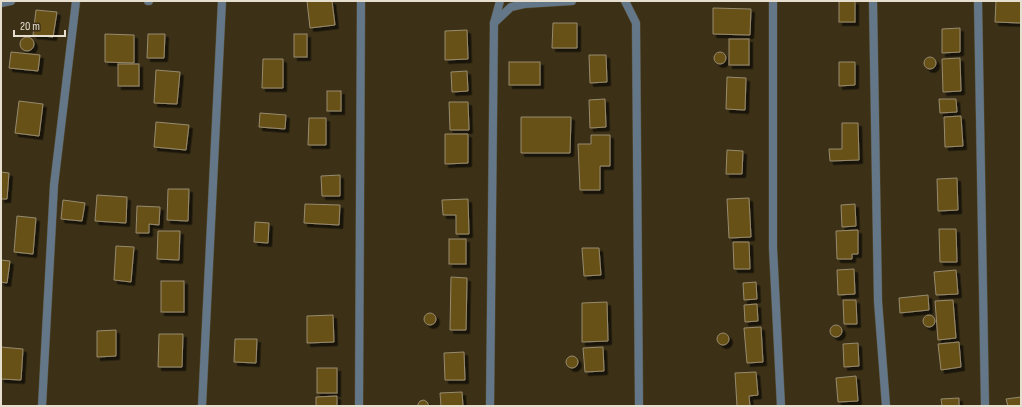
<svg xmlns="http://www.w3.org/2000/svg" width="1022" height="407" font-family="'Sofia Sans Condensed',sans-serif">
	<defs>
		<filter id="shadow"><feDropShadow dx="3.5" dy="3.5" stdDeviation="0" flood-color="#0009"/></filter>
	</defs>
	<rect width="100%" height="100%" fill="#3c3117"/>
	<g fill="#685117" stroke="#978a6e" filter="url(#shadow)">
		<path d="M307 1H332L335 25 310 28Z"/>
		<rect x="839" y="1" width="16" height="21"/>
		<path d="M996 1H1021V23L995 22Z"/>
		<path d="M713 8 751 9 750 35 713 34Z"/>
		<path d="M36 10 57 12 53 37 33 35Z"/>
		<path d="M553 23H577V48H552Z"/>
		<path d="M960 28V52L942 53V29Z"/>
		<path d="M467 30 468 59 445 60V31Z"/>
		<path d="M105 34 134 35V63L105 62Z"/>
		<path d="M148 34H165L164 58H147Z"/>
		<rect x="294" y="34" width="13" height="23"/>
		<circle cx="27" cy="44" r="7"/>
		<rect x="729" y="39" width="20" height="26"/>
		<circle cx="720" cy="58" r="6"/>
		<path d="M11 52 40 55 38 71 9 68Z"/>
		<path d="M589 55H606L607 82 590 83Z"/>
		<circle cx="930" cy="63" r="6"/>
		<path d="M960 58 961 91 943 92 942 59Z"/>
		<path d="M263 59H283V88H262Z"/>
		<rect x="509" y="62" width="31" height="23"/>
		<path d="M839 62H855V85L839 86Z"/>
		<rect x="118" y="64" width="21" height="22"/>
		<path d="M156 70 180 72 177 104 154 103Z"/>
		<path d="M467 71 468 91 452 92 451 72Z"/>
		<path d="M727 77 746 78 745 110 726 109Z"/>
		<rect x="327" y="91" width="14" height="20"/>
		<path d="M605 99 606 127 590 128 589 100Z"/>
		<path d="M939 99H956L957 112 940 113Z"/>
		<path d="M19 101 43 104 39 136 15 133Z"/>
		<path d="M449 102H468L469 130H450Z"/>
		<path d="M260 113 286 115 285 129 259 127Z"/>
		<path d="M961 116 963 146 945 147 944 117Z"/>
		<path d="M521 117H571L570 153H521Z"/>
		<path d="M309 118H326V145H308Z"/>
		<path d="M156 122 189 125 186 150 154 147Z"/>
		<path d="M842 123H858L859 160 830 161 829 149H842Z"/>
		<path d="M445 134H468V163L445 164Z"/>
		<path d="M591 135H610V166H600V190H580L578 144H591Z"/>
		<path d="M727 150 743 151 742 174H726Z"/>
		<path d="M1 172 9 173 7 199H1Z"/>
		<path d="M340 175V196H322L321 176Z"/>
		<path d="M957 178 958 210 938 211 937 179Z"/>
		<path d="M168 189H189L188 221 167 220Z"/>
		<path d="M97 195 127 197 126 223 95 221Z"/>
		<path d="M749 198 751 237 729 238 727 199Z"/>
		<path d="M468 199 469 234H456V215H443L442 200Z"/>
		<path d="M63 200 85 203 82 221 61 219Z"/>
		<path d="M305 204 340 205 339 225 304 223Z"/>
		<path d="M855 204 856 226 842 227 841 205Z"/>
		<path d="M137 206 160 207 159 225 149 224V233H136Z"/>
		<path d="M17 216 36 218 33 254 14 252Z"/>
		<path d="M255 222 269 223 268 243 254 242Z"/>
		<path d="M939 229H956L957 262H940Z"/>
		<path d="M858 230V254H852V259H837L836 231Z"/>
		<path d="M158 231H180L179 260 157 259Z"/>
		<rect x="449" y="239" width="17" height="25"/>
		<path d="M733 242H749L750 269H734Z"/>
		<path d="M116 246 134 247 131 282 114 280Z"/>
		<path d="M582 248H599L601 275 584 276Z"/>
		<path d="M1 260 10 261 7 283 1 282Z"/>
		<path d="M854 269 855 294 838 295 837 270Z"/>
		<path d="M956 270 958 294 936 295 934 272Z"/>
		<path d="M451 277 467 278 466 330H450Z"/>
		<rect x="161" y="281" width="23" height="31"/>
		<path d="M756 282 757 299 744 300 743 283Z"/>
		<path d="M928 295 929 310 900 313 899 298Z"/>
		<path d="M843 300H856L857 324H844Z"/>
		<path d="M953 300 956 338 938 340 935 301Z"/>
		<path d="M607 302 608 341 582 342V303Z"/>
		<path d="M757 304 758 321 745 322 744 305Z"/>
		<circle cx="430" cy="319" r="6"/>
		<circle cx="929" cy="321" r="6"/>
		<path d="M333 315 334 342 307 343V316Z"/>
		<circle cx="836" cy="331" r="6"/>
		<path d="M761 327 763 362 747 363 744 328Z"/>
		<path d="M116 330V356L97 357V331Z"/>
		<circle cx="723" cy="339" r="6"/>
		<path d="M159 334H183L182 367H158Z"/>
		<path d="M235 339H257L256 363 234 362Z"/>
		<path d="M959 342 961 367 941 370 938 344Z"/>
		<path d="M858 343 859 366 844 367 843 344Z"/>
		<path d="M1 347 23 349 21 380 1 379Z"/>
		<path d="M603 347 604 371 585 372 583 348Z"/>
		<path d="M464 352 465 380H445L444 353Z"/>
		<circle cx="572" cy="362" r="6"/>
		<rect x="317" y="368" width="20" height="25"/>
		<path d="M756 372 758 395 749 396 750 406H737L735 373Z"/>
		<path d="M856 376 858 401 838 402 836 378Z"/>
		<path d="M462 392 463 406H441L440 393Z"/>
		<path d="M337 396V406H316V397Z"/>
		<path d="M1021 397V406H1008L1006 399Z"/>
		<path d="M959 398V406H942L941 399Z"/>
		<path d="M424 400 427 402 429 406H417L420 401Z"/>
	</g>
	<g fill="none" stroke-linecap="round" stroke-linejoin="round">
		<defs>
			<g id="street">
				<path d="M148 1H149"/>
				<path d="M625 1 636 23 639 406"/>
				<path d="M773 1V248L781 406"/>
				<path d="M873 1 878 301 886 406"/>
				<path d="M978 1 985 406"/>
				<path d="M1 3 11 1"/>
				<path d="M494 23 511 7 524 4 572 1"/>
				<path d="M42 406 54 185 76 1"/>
				<path d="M202 406 222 1"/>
				<path d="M359 406 361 1"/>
				<path d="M490 406 494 23 500 1"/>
			</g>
		</defs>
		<use href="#street" stroke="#574d35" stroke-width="9"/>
		<use href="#street" stroke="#637788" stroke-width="8"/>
	</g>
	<rect width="1022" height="407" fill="none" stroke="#e6dfd0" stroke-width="4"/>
	<path d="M14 30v6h51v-6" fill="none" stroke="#e6dfd0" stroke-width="2"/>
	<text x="20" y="30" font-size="12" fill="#e6dfd0" stroke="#3c3117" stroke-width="3" paint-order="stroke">20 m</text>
</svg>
